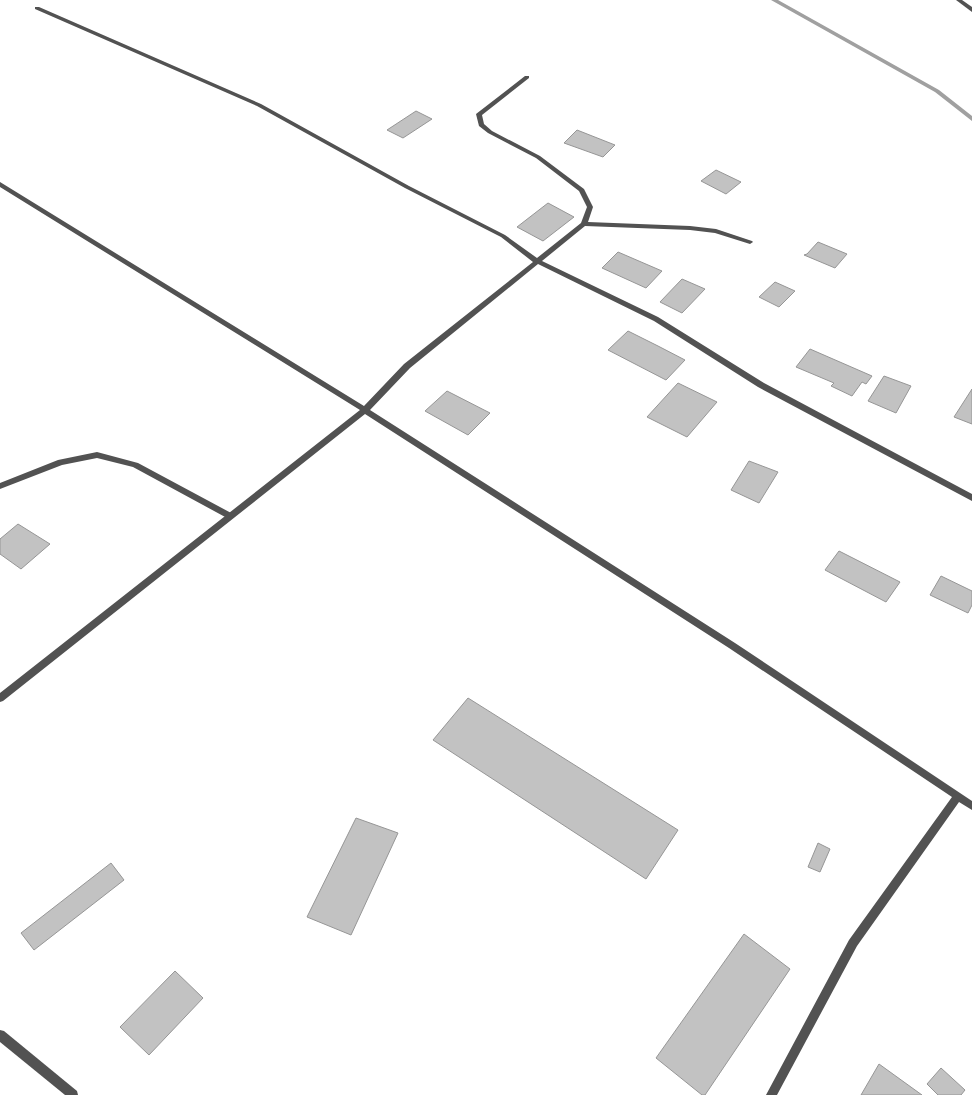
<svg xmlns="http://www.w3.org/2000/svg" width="972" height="1095" font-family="'Alegreya Sans',sans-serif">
	<rect width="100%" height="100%" fill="#fff"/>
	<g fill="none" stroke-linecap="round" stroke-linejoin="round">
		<path fill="#a0a0a0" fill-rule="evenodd" d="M771 0H778L939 90 972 116V121L935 92Z"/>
	</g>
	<g fill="#c2c2c2" stroke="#969696">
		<path d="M416 111 432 119 403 138 387 130Z"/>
		<path d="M577 130 615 145 603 157 564 143Z"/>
		<path d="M716 170 741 182 726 194 701 181Z"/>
		<path d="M548 203 574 217 543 241 517 227Z"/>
		<path d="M818 242 847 254 835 268 804 255 807 254Z"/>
		<path d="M618 252 662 271 646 288 602 268Z"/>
		<path d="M682 279 705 289 682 313 660 302Z"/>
		<path d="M775 282 795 291 779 307 759 297Z"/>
		<path d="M628 331 658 346 685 360 666 380 608 350Z"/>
		<path d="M810 349 872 376 866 384 862 382 852 396 831 386 834 383 796 367Z"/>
		<path d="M884 376 911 386 896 413 868 401Z"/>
		<path d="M678 383 717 402 687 437 647 417Z"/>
		<path d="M972 389V424L954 417Z"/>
		<path d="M447 391 490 413 468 435 425 411Z"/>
		<path d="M749 461 778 472 759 503 731 490Z"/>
		<path d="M18 524 50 544 21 569 0 554V539Z"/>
		<path d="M839 551 900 582 886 602 825 570Z"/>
		<path d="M941 576 972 591V605L968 613 930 595Z"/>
		<path d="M468 698 678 830 646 879 433 740Z"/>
		<path d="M356 818 398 833 351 935 307 917Z"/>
		<path d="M818 843 830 849 820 872 808 867Z"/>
		<path d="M111 863 124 880 34 950 21 933Z"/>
		<path d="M744 934 790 969 705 1095H702L656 1058Z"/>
		<path d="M175 971 203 998 149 1055 120 1027Z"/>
		<path d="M879 1064 922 1095H861Z"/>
		<path d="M941 1068 965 1090 961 1095H938L927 1084Z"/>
	</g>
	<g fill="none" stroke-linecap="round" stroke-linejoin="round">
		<path fill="#525252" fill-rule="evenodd" d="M97 452 138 463 233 514 234 516 233 518H227L133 467 97 458 62 465 0 489V483L58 460Z"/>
		<g fill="#525252" fill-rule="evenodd">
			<path d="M956 0H962L972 7V12Z"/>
			<path d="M35 7H39L261 104 409 186 505 235 537 258 581 223 587 207 579 191 536 158 488 133 479 126 476 114 525 76H529V78L482 115 484 124 492 131 540 156 584 189 593 207 588 222 690 226 716 229 752 241 753 242 750 244 715 233 690 230 585 226 542 261 658 317 764 383 972 494V501L758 387 654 321 538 264 410 368 370 410 735 643 972 801V810L959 802 857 946 777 1095H766L849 940 952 797 729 648 365 414 3 701 0 702V693L360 410 0 187V182L364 406 404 364 533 262 501 237 405 188 257 106 35 9Z"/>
			<path d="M0 1030 4 1031 77 1091 78 1095H65L0 1042Z"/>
		</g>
	</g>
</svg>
